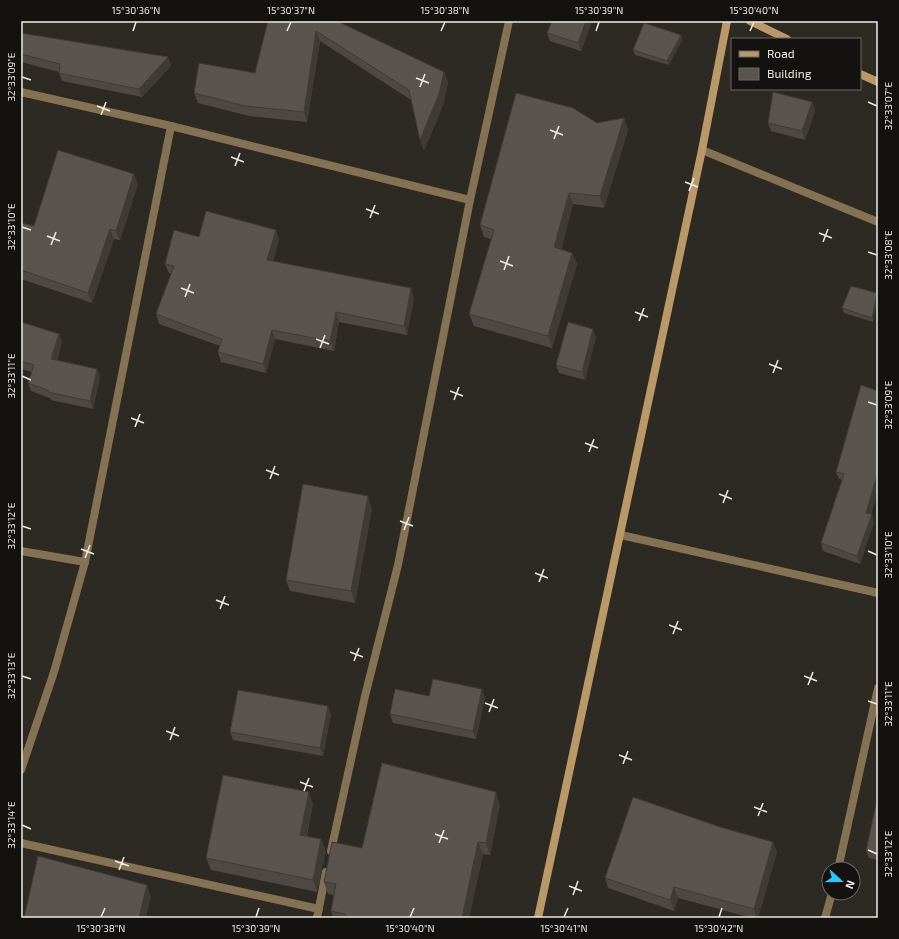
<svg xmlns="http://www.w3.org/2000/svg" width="899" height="939" font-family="'Exo 2',sans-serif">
	<rect width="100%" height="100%" fill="#2d2923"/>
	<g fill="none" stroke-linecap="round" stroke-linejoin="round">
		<g stroke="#857153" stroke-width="8">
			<path d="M21 92 171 126 470 200"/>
			<path d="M702 150 878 222"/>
			<path d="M621 535 878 593"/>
			<path d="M21 551 85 562"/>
			<path d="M21 770 54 672 85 562 171 126"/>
			<path d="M21 843 319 909"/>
			<path d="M331 851 365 696 398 565 470 200 509 21"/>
			<path d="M838 869 878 688"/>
			<path d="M317 918 326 872"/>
			<path d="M825 918 832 893"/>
		</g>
		<g stroke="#ba9968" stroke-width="8">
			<path d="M750 21 787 39"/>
			<path d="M860 74 878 82"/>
			<path d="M538 918 702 150 727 21"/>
		</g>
	</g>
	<g fill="#4d4843">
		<path d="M268 21H337L444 72 448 83 443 105 424 151 411 100 320 41 307 122 249 116 198 103 194 93 255 73Z"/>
		<path d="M592 21 581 51 550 41 547 33Z"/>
		<path d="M21 33 168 57 171 66 142 97 62 81 59 73V72L21 62Z"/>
		<path d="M681 35 682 40 669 65 635 55 633 50Z"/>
		<path d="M812 102 815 111 805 140 771 131 768 123Z"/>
		<path d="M624 118 628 130 604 208 573 204 561 249 572 253 577 264 552 348 474 326 469 314 491 239 484 237 480 225 597 123Z"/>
		<path d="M138 184 120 240 114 239 92 303 21 279V223L34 226Z"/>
		<path d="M199 237 279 239 273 261 414 298 407 335 339 322 334 351 275 339 266 373 221 362 218 352 220 346 159 324 156 314 171 274 169 273 165 264Z"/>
		<path d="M877 293 873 322 844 313 842 308Z"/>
		<path d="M21 322 59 334 62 342 57 360 97 369 100 377 93 409 51 400 50 398 31 391 28 383 32 372 21 369Z"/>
		<path d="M596 337 585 380 559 373 556 365Z"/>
		<path d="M878 391V489L871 514 874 522 860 564 823 551 821 543 842 480 839 479 836 472Z"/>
		<path d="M372 508 355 603 290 591 286 580Z"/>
		<path d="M429 696 485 697 476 739 393 723 390 714Z"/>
		<path d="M331 714 323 756 233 740 230 732Z"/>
		<path d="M878 795V860L869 858 866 851Z"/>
		<path d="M313 804 307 836 321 839 326 851 317 892 211 870 206 858Z"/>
		<path d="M500 804 490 855 483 854 469 918H333L331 911 334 895 328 894 324 882 362 848Z"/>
		<path d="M777 852 758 918H752L678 898 674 911 608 888 605 878Z"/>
	</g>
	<g fill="#3e3b37">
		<path d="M586 21H592L581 51 578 43Z"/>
		<path d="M316 31 320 41 307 122 304 112Z"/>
		<path d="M681 35 682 40 669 65 667 61Z"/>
		<path d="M168 57 171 66 142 97 139 89Z"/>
		<path d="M444 72 448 83 443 105 424 151 420 140Z"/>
		<path d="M812 102 815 111 805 140 802 131Z"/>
		<path d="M624 118 628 130 604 208 600 196Z"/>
		<path d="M134 174 138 184 120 240 116 231Z"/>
		<path d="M569 193 573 204 559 259 554 247Z"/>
		<path d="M110 229 114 239 92 303 88 293Z"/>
		<path d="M276 230 279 239 271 270 267 260Z"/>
		<path d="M572 253 577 264 552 348 548 336Z"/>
		<path d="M411 288 414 298 407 335 404 326Z"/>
		<path d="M877 293 878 295V300L873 322 872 318Z"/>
		<path d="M336 312 339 322 334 351 330 341Z"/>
		<path d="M593 329 596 337 585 380 582 372Z"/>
		<path d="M272 330 275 339 266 373 263 364Z"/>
		<path d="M59 334 62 342 54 367 51 359Z"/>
		<path d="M97 369 100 377 93 409 90 401Z"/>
		<path d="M878 472V489L869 520 866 513Z"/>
		<path d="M368 496 372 508 355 603 351 591Z"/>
		<path d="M872 514 874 522 860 564 857 556Z"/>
		<path d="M482 689 485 697 476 739 473 731Z"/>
		<path d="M328 706 331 714 323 756 320 748Z"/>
		<path d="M309 792 313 804 304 847 300 835Z"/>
		<path d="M496 792 500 804 490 855 486 843Z"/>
		<path d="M321 839 326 851 317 892 313 880Z"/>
		<path d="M478 842 483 854 469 918H462Z"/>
		<path d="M773 842 777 852 758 918H757L754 909Z"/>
		<path d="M147 885 151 897 146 918H139Z"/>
		<path d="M674 887 678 898 674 911 670 900Z"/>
	</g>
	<g fill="#59544e" stroke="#3e3b37">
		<path d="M268 21H337L444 72 439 94 420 140 409 90 316 31 304 112 245 106 194 93 199 63 255 73Z"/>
		<path d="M552 21H586L578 43 547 33Z"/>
		<path d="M644 23 681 35 667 61 633 50Z"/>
		<path d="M21 33 168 57 139 89 59 73 60 64 21 54Z"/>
		<path d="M773 92 812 102 802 131 768 123Z"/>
		<path d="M516 93 573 108 597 123 624 118 600 196 569 193 554 247 572 253 548 336 469 314 494 230 480 225Z"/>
		<path d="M58 150 134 174 116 231 110 229 88 293 21 270V223L34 226Z"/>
		<path d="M206 211 276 230 267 260 411 288 404 326 336 312 330 341 272 330 263 364 218 352 222 339 156 314 174 266 165 264 174 230 199 237Z"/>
		<path d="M851 286 877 293 872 318 842 308Z"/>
		<path d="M21 322 59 334 51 359 97 369 90 401 48 392V390L28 383 34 365 21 361Z"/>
		<path d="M568 322 593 329 582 372 556 365Z"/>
		<path d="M861 385 878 391V472L866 513 872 514 857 556 821 543 844 474 836 472Z"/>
		<path d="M303 484 368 496 351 591 286 580Z"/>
		<path d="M433 679 482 689 473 731 390 714 395 689 429 696Z"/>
		<path d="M238 690 328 706 320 748 230 732Z"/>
		<path d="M382 763 496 792 486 843 478 842 462 918H345V914L331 911 336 884 324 882 332 842 362 848Z"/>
		<path d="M223 775 309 792 300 835 321 839 313 880 206 858Z"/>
		<path d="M878 795V854L866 851Z"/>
		<path d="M633 797 720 827 773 842 754 909 674 887 670 900 605 878Z"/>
		<path d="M38 856 147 885 139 918H24Z"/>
	</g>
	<path fill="none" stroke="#eeebe7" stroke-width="1.5" d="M133 31 136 22M287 31 291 22M441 31 445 22M596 31 599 22M750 31 754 22M22 77 31 80M416 78 429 83M420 87 425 74M868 102 877 106M97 106 110 111M101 115 106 102M550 130 563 135M554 139 559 126M231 157 244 162M235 166 240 153M685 182 698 187M689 191 694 178M366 209 379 214M370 218 375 205M22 227 31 230M819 233 832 238M47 236 60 241M823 242 828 229M51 245 56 232M868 252 877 255M500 261 513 266M504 270 509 256M181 288 194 293M185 297 190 284M635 312 648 317M639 321 644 308M316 339 329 344M320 348 325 335M769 364 782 369M773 373 778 360M22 376 31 380M450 391 463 396M454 400 459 387M868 402 877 405M131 418 144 423M135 427 140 414M585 443 598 448M589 452 594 439M266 470 279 475M270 479 275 466M719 494 732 499M723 503 728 490M400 521 413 526M22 526 31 529M404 530 409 517M81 549 94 554M868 551 877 555M85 558 90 545M535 573 548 578M539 582 544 569M216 600 229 605M220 609 225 596M669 625 682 630M673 634 678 621M350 652 363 657M354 661 359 648M22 676 31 679M804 676 817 681M808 685 813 672M868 701 877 704M485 703 498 708M489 712 494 699M166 731 179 736M170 740 175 727M619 755 632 760M623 764 628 751M300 782 313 787M304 791 309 778M754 807 767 812M758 816 763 803M22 825 31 829M435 834 448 839M439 843 444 830M868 850 877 854M115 861 129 866M119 870 124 857M569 886 582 891M573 895 578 881M101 917 105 908M256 917 259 908M410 917 414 908M564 917 568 908M719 917 722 908"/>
	<rect width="899" height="939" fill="none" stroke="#14120f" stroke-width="44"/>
	<rect x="731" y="38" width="130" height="52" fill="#14120f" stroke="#6b6965"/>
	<rect x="739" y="51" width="20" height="6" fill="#ba9968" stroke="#6b6965"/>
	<text x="767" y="58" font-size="12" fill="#eeebe7">Road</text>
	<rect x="739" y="68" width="20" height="12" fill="#59544e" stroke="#6b6965"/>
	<text x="767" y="78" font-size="12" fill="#eeebe7">Building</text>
	<g transform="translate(841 881) rotate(111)"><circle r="19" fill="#14120f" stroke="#6b6965"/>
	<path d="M0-3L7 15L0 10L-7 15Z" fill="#26c9fe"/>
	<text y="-6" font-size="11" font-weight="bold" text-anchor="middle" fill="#eeebe7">N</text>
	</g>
	<rect x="22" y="22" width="855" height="895" fill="none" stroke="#eeebe7" stroke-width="1.5"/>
	<g font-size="10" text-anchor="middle" fill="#eeebe7">
		<text x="136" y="14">15°30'36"N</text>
		<text x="291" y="14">15°30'37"N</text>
		<text x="445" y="14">15°30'38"N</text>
		<text x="599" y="14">15°30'39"N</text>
		<text x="754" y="14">15°30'40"N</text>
		<text transform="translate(11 77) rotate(-90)" y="4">32°33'09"E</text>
		<text transform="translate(888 106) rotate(-90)" y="4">32°33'07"E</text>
		<text transform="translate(11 227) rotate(-90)" y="4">32°33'10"E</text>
		<text transform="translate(888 255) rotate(-90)" y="4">32°33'08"E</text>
		<text transform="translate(11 376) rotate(-90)" y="4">32°33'11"E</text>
		<text transform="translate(888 405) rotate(-90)" y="4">32°33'09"E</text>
		<text transform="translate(11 526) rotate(-90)" y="4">32°33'12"E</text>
		<text transform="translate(888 555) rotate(-90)" y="4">32°33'10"E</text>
		<text transform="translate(11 676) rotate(-90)" y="4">32°33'13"E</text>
		<text transform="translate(888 704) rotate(-90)" y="4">32°33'11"E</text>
		<text transform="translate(11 825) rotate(-90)" y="4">32°33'14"E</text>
		<text transform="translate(888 854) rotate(-90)" y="4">32°33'12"E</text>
		<text x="101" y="932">15°30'38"N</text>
		<text x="256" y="932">15°30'39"N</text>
		<text x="410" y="932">15°30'40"N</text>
		<text x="564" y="932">15°30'41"N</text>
		<text x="719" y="932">15°30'42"N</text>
	</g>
</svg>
